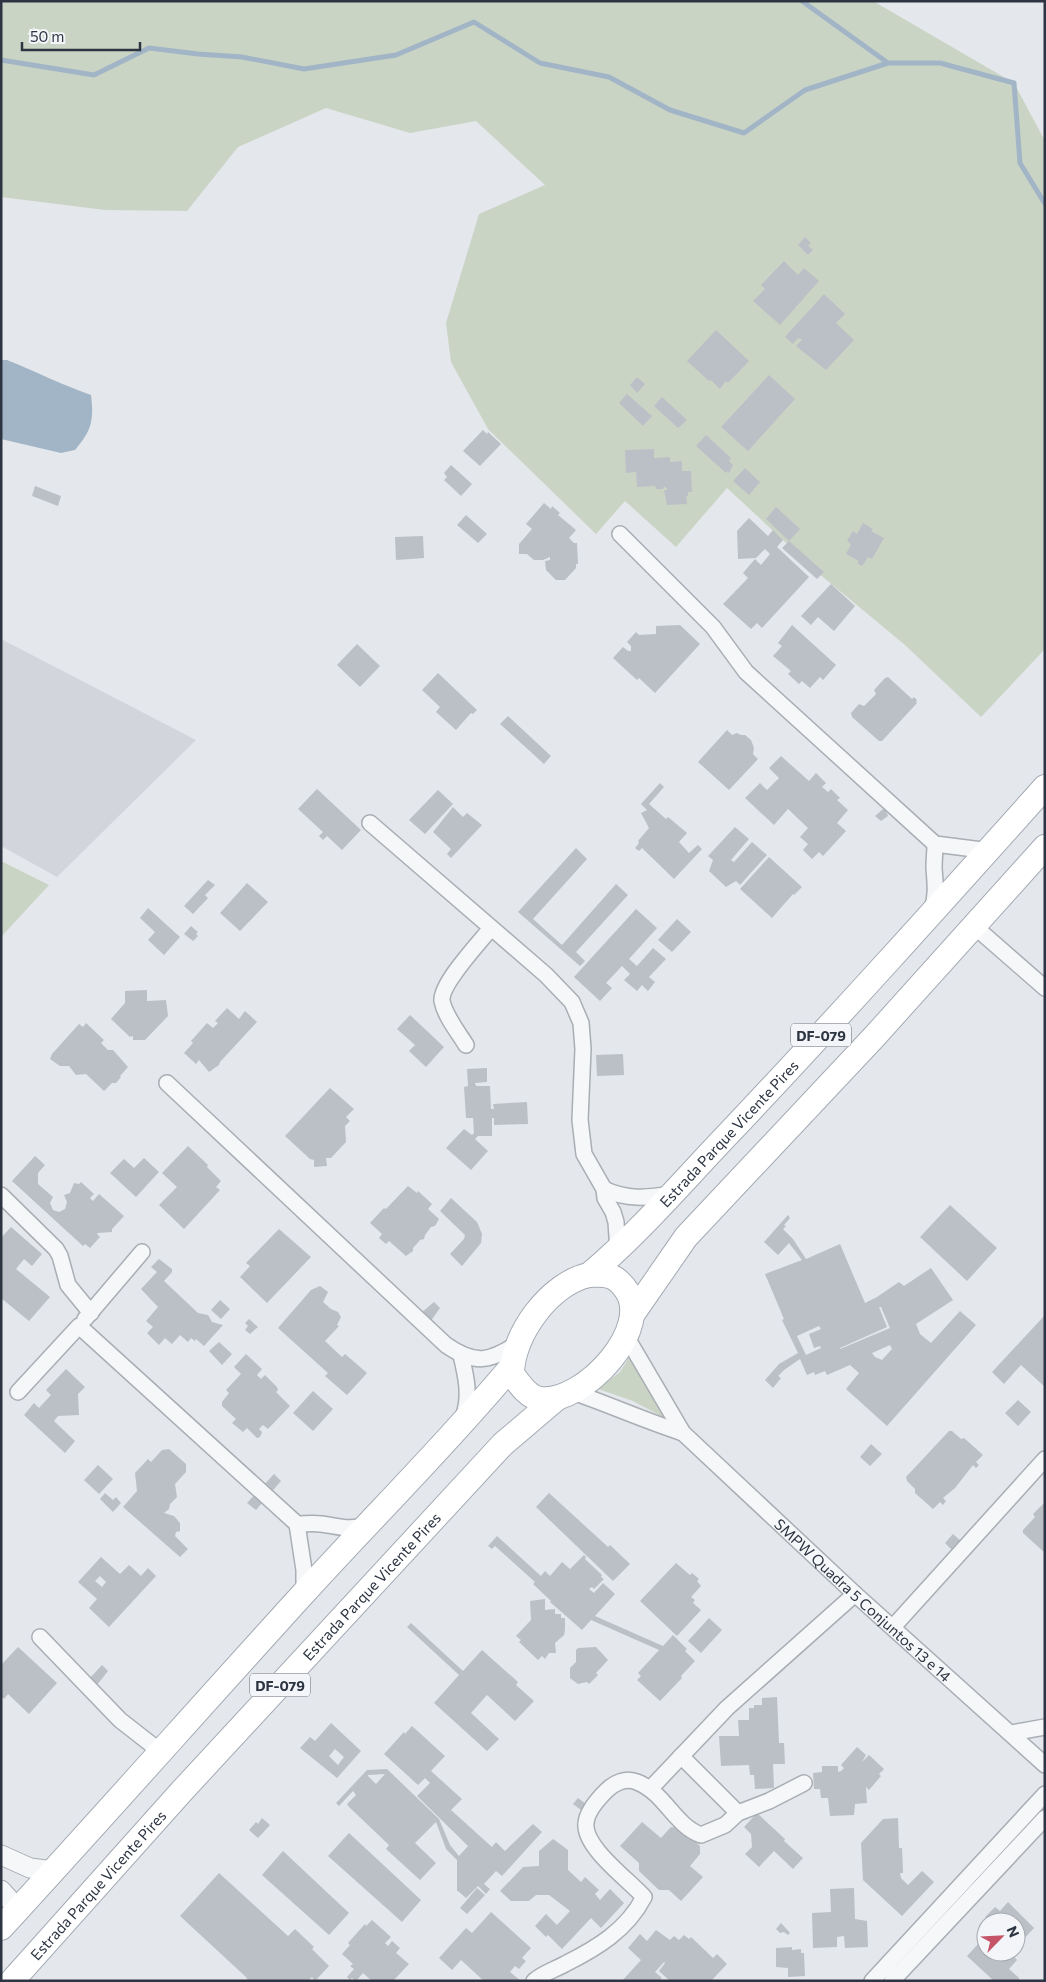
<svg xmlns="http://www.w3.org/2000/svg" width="1046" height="1982" font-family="Commissioner,sans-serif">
	<rect width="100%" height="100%" fill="#e4e7eb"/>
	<path fill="#d2d6dc" d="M1 639 196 740 57 877 1 846Z"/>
	<g fill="#cad4c5">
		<path d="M1 1H873L1014 83 1045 141V649L981 717 905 645 823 577 727 488 676 547 625 501 596 534 488 429 451 362 446 323 479 214 545 185 476 121 410 133 326 108 238 147 187 211 105 210 1 197Z"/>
		<path d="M1 861 49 885 1 937Z"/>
		<path d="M633 1351 676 1424 633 1401 598 1389 620 1372Z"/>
	</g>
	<path fill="#a2b5c7" d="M1 360H7C35 371 62 385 91 395 94 420 92 430 75 450L61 453 1 439Z"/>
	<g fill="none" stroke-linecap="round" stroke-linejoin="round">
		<g stroke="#a2b5c7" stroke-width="5">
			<path d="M802 1 888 63H940L1014 83 1020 163 1045 204"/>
			<path d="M1 60 94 75 149 48 198 54 242 57 304 69 396 55 474 22 540 63 609 77 670 110 744 133 805 90 888 63"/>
		</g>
	</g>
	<g fill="#bbc0c7" fill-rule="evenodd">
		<path d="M805 237 811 243 808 246 813 250 808 255 798 245Z"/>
		<path d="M784 261 798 275 804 268 819 281 780 325 753 301 765 289 761 285Z"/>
		<path d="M824 294 845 314 836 323 854 340 826 370 796 346 802 340 798 338 793 344 785 337Z"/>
		<path d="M716 330 749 361 728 383 726 381 720 389 711 380 709 381 687 361Z"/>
		<path d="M769 375 795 399 748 451 721 427Z"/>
		<path d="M637 377 645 384 637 393 630 385Z"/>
		<path d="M627 394 652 416 643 426 619 403Z"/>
		<path d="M662 397 687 420 678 428 654 406Z"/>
		<path d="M483 430 487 434 488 432 501 444 480 466 463 451Z"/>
		<path d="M706 435 731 458 729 461 733 465 729 473 728 471 726 473 696 446Z"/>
		<path d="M654 449V458L670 457V462L682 461V471H691L692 492H688V496H686L687 504 667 505 664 490H668L664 486 663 489H656L655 486 637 487 636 472 626 473 625 450Z"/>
		<path d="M451 465 472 484 461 496 444 480 447 477 444 473Z"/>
		<path d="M745 468 760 482 749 495 733 481Z"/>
		<path d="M35 486 61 496 58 506 32 496Z"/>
		<path d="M544 503 551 509 552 506 560 513 558 515 576 530 569 538 574 543H577L578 564H576V568L565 580H556L546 570 545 561 550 560V557L543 560H534L527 554H519V544L532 529 526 524Z"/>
		<path d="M776 507 800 529 789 541 766 519Z"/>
		<path d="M466 515 487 534 478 543 457 525Z"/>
		<path d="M749 518 768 536 773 530 783 540 777 547 809 577 762 628 757 623 751 629 723 604 748 578 743 573 755 559 761 565 770 554 765 549 756 558 738 559 737 531Z"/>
		<path d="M863 523 873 529 871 531 884 538 872 559 868 557 862 566 857 563 859 561 846 554 851 544 847 541 853 531 857 534Z"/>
		<path d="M423 536 424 558 396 560 395 537Z"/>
		<path d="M789 541 824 572 817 579 782 548Z"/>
		<path d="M831 584 855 606 834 631 818 617 811 625 801 616Z"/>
		<path d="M680 625 700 644 655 693 639 678 637 680 613 658 623 647 628 651H631V646L627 642 636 632 639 635 656 634V626Z"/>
		<path d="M792 625 836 665 823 680 820 677 810 688 802 681 799 684 788 674 791 671 773 656 782 646 778 643Z"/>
		<path d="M357 644 380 666 360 687 337 665Z"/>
		<path d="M438 673 477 710 473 714 471 713 456 730 436 712 440 707 422 690Z"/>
		<path d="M888 677 912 699 914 697 917 700 916 702 917 703 882 741H879L852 717 851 713 859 704 864 706 876 694 874 690 885 678Z"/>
		<path d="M508 716 551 756 544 764 500 724Z"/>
		<path d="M727 730 732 735 737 733 741 735H745L751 740 754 748 753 754 758 759 729 790 698 762Z"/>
		<path d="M781 756 809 781 816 773 826 783 822 787 828 792 831 789 840 798 837 800 848 810 837 823 846 831 823 856 819 852 812 859 803 850 808 844 800 837 808 828 788 809 774 825 745 798 760 783 767 790 779 778 769 768Z"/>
		<path d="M660 783 664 787 649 804 666 819 668 817 687 833 679 842 689 853 698 845 702 849 674 879 642 848 639 851 635 848 639 843 638 841 649 828 641 813 647 810 641 804Z"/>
		<path d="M317 789 361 830 342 850 327 836 323 840 319 836 323 832 298 809Z"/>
		<path d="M438 790 453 804 425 834 409 820Z"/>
		<path d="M453 807 463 817 467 813 482 825 451 858 447 854 451 849 433 832Z"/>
		<path d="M883 809 886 811 888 816 881 821 875 816Z"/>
		<path d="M735 827 749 839 731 860 734 862 752 842 767 855 740 885 736 881 726 887 709 871 713 860 708 856Z"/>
		<path d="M576 848 587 859 533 919 562 945 616 884 628 895 576 952 585 961 580 966 518 912Z"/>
		<path d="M769 857 802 887 794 895 793 894 772 918 740 889Z"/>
		<path d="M208 880 215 885 205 895 208 898 193 914 184 906Z"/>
		<path d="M247 883 268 902 240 931 220 913Z"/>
		<path d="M148 908 180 937 164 955 148 940 155 932 140 918Z"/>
		<path d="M636 909 657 928 629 959 637 966 653 948 666 959 649 977 655 982 648 991 642 985 637 991 624 980 630 974 622 966 606 983 612 988 600 1001 574 977Z"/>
		<path d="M677 919 691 932 672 952 658 940Z"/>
		<path d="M191 926 198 932 196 934 198 936 193 941 184 934Z"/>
		<path d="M147 990V1001L166 1000 168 1016 145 1040H133V1036L130 1037 111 1019 125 1003V991Z"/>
		<path d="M227 1008 239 1019 245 1011 257 1022 220 1062 219 1065 209 1072 199 1060 196 1064 184 1053 193 1043 191 1041 207 1023 213 1028 218 1023 215 1021Z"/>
		<path d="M410 1015 444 1047 426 1067 409 1051 415 1045 397 1029Z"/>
		<path d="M86 1023 104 1040 101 1043 108 1050H113L128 1067 120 1076 121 1077 116 1083H112L104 1091 86 1074 76 1075 69 1066H60L50 1059 52 1054 79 1024 83 1027Z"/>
		<path d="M623 1054 624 1075 597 1076 596 1055Z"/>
		<path d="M487 1068V1082L475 1083 476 1086H490L491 1109H494L493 1104 527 1102 528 1124 494 1125V1118H492V1136H478L475 1139 488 1151 471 1170 446 1148 464 1129 472 1135 474 1133 473 1118H466L464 1087 468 1086 467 1069Z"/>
		<path d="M330 1088 354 1109 346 1117 350 1121 345 1126 346 1142 331 1158H326L327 1166 314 1167V1160L310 1159 285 1136Z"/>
		<path d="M188 1146 208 1165 207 1167 221 1181 216 1187 220 1190 184 1229 159 1205 177 1187 162 1173Z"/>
		<path d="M35 1156 45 1165 38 1173V1184L53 1197 50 1203 53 1210 59 1212 65 1209 67 1202 64 1195 70 1193 74 1183 79 1184 81 1182 94 1194 90 1198 93 1201 99 1194 124 1216 112 1229V1232L98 1233 97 1234 100 1237 90 1248 85 1244 83 1246 12 1181Z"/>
		<path d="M144 1158 159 1172 136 1197 110 1173 124 1159 134 1168Z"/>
		<path d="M408 1186 417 1193 418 1191 432 1204 428 1209 439 1219 435 1226 431 1227 425 1235 424 1239 420 1240 413 1248V1251L406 1256 389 1241 386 1244 379 1238 382 1234 370 1223 384 1208 386 1209Z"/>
		<path d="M451 1198 477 1222 482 1234 481 1243 462 1266 450 1254 464 1239 465 1235 440 1211Z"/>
		<path d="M950 1205 997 1248 967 1281 920 1237Z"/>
		<path d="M788 1215 790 1218 784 1225 786 1226 783 1229 793 1239 806 1259 840 1244 865 1303 877 1297 899 1282 904 1286 931 1268 953 1300 916 1324 920 1334 931 1343 960 1311 976 1325 887 1426 846 1389 859 1373 850 1365 827 1375 825 1371 815 1375 814 1372 807 1375 800 1359 784 1370 778 1376 781 1378 773 1388 765 1380 779 1364 798 1353 782 1320 784 1319 765 1274 802 1260 789 1243 778 1255 764 1242ZM879 1307H881L890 1328 840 1349V1348L887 1327ZM819 1326 821 1329 809 1334 814 1348 820 1346 821 1348 806 1355 797 1336ZM890 1345 892 1349 882 1360 875 1357 872 1353Z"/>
		<path d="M11 1227 42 1254 32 1266 24 1259 16 1269 50 1297 29 1321 1 1298V1238Z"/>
		<path d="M279 1229 311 1257 267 1303 240 1277 250 1266 246 1263Z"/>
		<path d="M159 1259 172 1269V1272L164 1281 198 1313 208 1315 212 1322 223 1325 204 1346 196 1339 195 1341 191 1338 188 1342 180 1335 172 1344 165 1338 159 1345 147 1333 153 1327 146 1321 158 1307 141 1289 157 1272 151 1267Z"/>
		<path d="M320 1286 328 1292 323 1302 331 1309 338 1312 341 1317 337 1325 339 1326 325 1341 342 1357 345 1354 367 1373 347 1395 325 1376 328 1373 278 1328 311 1290Z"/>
		<path d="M220 1300 230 1309 221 1319 211 1310Z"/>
		<path d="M434 1302 440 1308 430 1322 421 1313Z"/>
		<path d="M1045 1315V1387L1021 1365 1004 1384 992 1372Z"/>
		<path d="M249 1319 258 1327 250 1334 245 1330 248 1326 245 1323Z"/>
		<path d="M219 1342 232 1354 222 1365 209 1351Z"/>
		<path d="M246 1354 262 1369 257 1375 261 1379 265 1375 277 1387 278 1390 276 1392 290 1406 268 1429 263 1425 259 1429 262 1432 260 1437 257 1438 247 1428 243 1432 232 1423 236 1419 222 1406V1402L229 1393 226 1390 241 1374 234 1367Z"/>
		<path d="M66 1369 85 1387 78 1394 79 1415 58 1416 54 1421 75 1441 65 1453 24 1415 34 1403 39 1408 51 1395 46 1390Z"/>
		<path d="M313 1391 333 1409 313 1431 293 1413Z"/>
		<path d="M1018 1400 1031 1412 1018 1426 1005 1413Z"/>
		<path d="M949 1431H952L961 1439 964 1438 983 1455 976 1462 979 1465 976 1468 973 1465 955 1488 943 1498 946 1501 943 1505 940 1502 933 1509 915 1493V1489L907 1481 906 1477Z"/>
		<path d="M871 1444 882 1454 870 1466 860 1457Z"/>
		<path d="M169 1449 186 1464V1472L175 1484 177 1497 170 1504 169 1509 164 1513 174 1516 180 1523V1531L176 1532 175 1536 188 1549 180 1557 123 1507 137 1491 135 1473 148 1459 151 1462 162 1450Z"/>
		<path d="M98 1465 113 1479 99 1494 84 1480Z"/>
		<path d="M274 1474 281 1481 256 1510 247 1503Z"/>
		<path d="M105 1493 113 1500 116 1497 121 1503 113 1512 100 1499Z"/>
		<path d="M549 1493 608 1547 610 1545 630 1564 613 1581 536 1507Z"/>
		<path d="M1045 1502V1553L1023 1533V1530L1035 1517 1033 1514Z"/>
		<path d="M953 1534 961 1541 953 1551 945 1543Z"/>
		<path d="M497 1536 541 1576 545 1571 550 1576 562 1562 570 1569 584 1555 586 1557 585 1559 602 1575 601 1577 604 1579 594 1589 592 1587 589 1589 594 1593 603 1583 615 1594 595 1616 663 1646 673 1635 687 1649 685 1651 695 1661 681 1676 682 1678 660 1701 637 1680 641 1676 638 1673 659 1650 591 1620 582 1630 550 1602 551 1601 533 1584 535 1582 495 1546 492 1549 488 1546Z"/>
		<path d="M101 1557 120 1574 129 1565 141 1576 148 1568 156 1576 109 1627 89 1608 97 1599 78 1582ZM100 1576 106 1582 102 1587 95 1581Z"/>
		<path d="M676 1563 690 1575 692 1573 699 1579 697 1581 701 1586 691 1597 695 1600 693 1603 701 1610 677 1636 640 1601Z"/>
		<path d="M545 1599V1610L555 1609V1614H561V1618H565V1630L564 1635 555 1643 556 1653H549L545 1659 542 1656 538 1660 519 1642 521 1640 516 1636 531 1620 530 1601Z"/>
		<path d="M709 1618 722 1630 701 1653 688 1641Z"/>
		<path d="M411 1623 463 1671 482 1650 518 1682 516 1685 534 1701 515 1721 487 1695 471 1713 499 1739 487 1751 434 1703 459 1675 407 1627Z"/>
		<path d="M18 1647 57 1683 29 1714 8 1694 4 1699 1 1696V1665Z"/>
		<path d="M596 1647 608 1660 596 1673 598 1675 589 1684 587 1682 578 1684 570 1678V1668L576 1662V1650L578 1648Z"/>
		<path d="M102 1665 108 1671 97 1685 90 1678Z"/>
		<path d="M777 1697 779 1743H784L785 1764H773L774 1788 755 1789 754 1775H750L749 1765 721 1766 719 1736H739L738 1720H749V1708H754V1705H762V1698Z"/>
		<path d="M331 1723 361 1751 337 1778 300 1748 310 1737 315 1741ZM335 1749 344 1757 338 1765 329 1756Z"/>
		<path d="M412 1726 445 1756 431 1771 462 1799 451 1810 492 1847 496 1842 505 1851 533 1824 542 1832 502 1876 496 1871 484 1884 490 1889 486 1894 478 1886 466 1898 458 1891H457V1860L446 1849 436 1822 415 1843 436 1863 420 1880 386 1849 389 1845 349 1807 347 1804 356 1795 353 1791 339 1806 336 1803 367 1770 387 1769 439 1819 450 1845 459 1856 468 1846 417 1796 430 1783 425 1778 418 1785 384 1754 404 1732 405 1734ZM385 1774 376 1784 368 1776V1775Z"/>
		<path d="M857 1747 866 1755 862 1762 869 1755 884 1769 879 1774 881 1776 869 1790 866 1787 867 1803 855 1804 854 1815 830 1816 828 1798H821L820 1789H814L813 1773 822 1772V1766H838V1772L841 1771 844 1768 841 1765Z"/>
		<path d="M578 1798 586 1804 581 1810 573 1804Z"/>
		<path d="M757 1813 785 1839 784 1841 803 1858 793 1869 774 1851 759 1867 745 1854 752 1847 751 1834 744 1827Z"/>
		<path d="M262 1818 270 1825 258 1838 249 1830 256 1822 258 1824Z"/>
		<path d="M898 1818 899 1848H902L903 1870V1873H900L901 1878 908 1885 922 1871 934 1882 902 1916 863 1880 861 1843 883 1819Z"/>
		<path d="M642 1822 661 1838 671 1827 679 1828 700 1846V1854L690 1866 703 1877 681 1901 669 1890H659L639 1871V1863L620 1846Z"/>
		<path d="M349 1833 421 1900 402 1922 328 1856Z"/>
		<path d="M553 1839 568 1850V1870L581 1882 585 1877 599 1890 595 1894 600 1900 610 1889 624 1903 601 1928 591 1918 562 1949 548 1935 546 1937 535 1926 546 1914 557 1925 570 1911 549 1895H536L529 1901H511L500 1891 523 1867 539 1866V1851Z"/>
		<path d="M283 1851 349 1913 329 1935 262 1875Z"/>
		<path d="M219 1873 288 1936 295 1929 314 1947 312 1949 329 1966 315 1981 312 1977 308 1981H248L246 1977 180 1916Z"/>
		<path d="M477 1888 485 1895 467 1914 460 1908Z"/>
		<path d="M854 1888 855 1919 867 1921 868 1947 845 1948 844 1936 837 1937V1947L813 1948 812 1913 831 1912 830 1889Z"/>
		<path d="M1008 1902 1034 1928 1022 1941 1024 1943 1016 1953V1922H990L985 1917 995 1907 1000 1911Z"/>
		<path d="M491 1912 531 1948 522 1958 526 1961 519 1969 515 1966 510 1972 521 1981H484L461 1960 452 1970 439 1958 466 1928 472 1933Z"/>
		<path d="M372 1920 391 1937 385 1943 388 1946 392 1941 400 1948 396 1953 409 1964 393 1981H372L363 1973 356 1981 352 1978 350 1980 347 1977 354 1969 350 1966 353 1964 342 1954 350 1945 348 1943 365 1924 366 1926Z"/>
		<path d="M781 1923 790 1933 788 1935 784 1932 780 1933 776 1929Z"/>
		<path d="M656 1930 670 1940 674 1936 679 1940 684 1935 689 1939 691 1937 713 1958 717 1954 727 1964 711 1981H670L659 1971 665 1963 664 1962 655 1972 662 1978 659 1981H622L641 1960 628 1948 640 1934 647 1941Z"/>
		<path d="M986 1938V1952H1012L1011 1953 1017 1960 1009 1969 1019 1978V1981H994L967 1956 979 1943 982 1945Z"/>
		<path d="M792 1947V1950L801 1949V1953H804L805 1976 788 1977V1968L776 1967V1948Z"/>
	</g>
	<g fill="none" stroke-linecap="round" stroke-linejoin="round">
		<defs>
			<g id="minor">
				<path d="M620 534 713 627 746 672 935 844 982 850 990 848"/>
				<path d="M370 823 546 975 572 1002 581 1023 583 1049 580 1120 584 1154 604 1189 605 1198 613 1212 616 1222 618 1251"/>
				<path d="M932 909C937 894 935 883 934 868 934 860 935 852 935 844"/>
				<path d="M974 926 1045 988"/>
				<path d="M466 1045C458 1032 445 1016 442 1001 440 984 480 942 491 928"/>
				<path d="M167 1083 446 1345C475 1365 490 1362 518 1343"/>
				<path d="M604 1189C626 1200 648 1198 671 1194"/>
				<path d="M1 1195 56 1249 60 1256 68 1285 91 1313"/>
				<path d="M85 1319 142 1252"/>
				<path id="s1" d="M626 1336 683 1433 855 1594 1045 1765"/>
				<path d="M461 1355C466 1376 471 1397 463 1417"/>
				<path d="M18 1392 79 1326 297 1524 304 1570V1593"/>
				<path d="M573 1392C610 1405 646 1421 683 1433"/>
				<path d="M297 1524C305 1524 313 1523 321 1524 338 1526 349 1531 365 1525"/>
				<path d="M893 1627 1045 1459"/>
				<path d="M40 1637 120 1720 161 1752"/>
				<path d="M1011 1733 1045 1727"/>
				<path d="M681 1756 738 1813"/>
				<path d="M651 1788 727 1708 855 1594"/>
				<path d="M534 1981C543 1973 554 1970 565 1964 597 1948 627 1930 644 1897 629 1880 583 1847 586 1823 587 1811 598 1799 606 1791 614 1783 626 1777 637 1782 665 1793 674 1825 701 1835L725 1825 738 1813 769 1801 804 1783"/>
				<path d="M872 1981 1045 1794"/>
				<path d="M892 1981 1045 1818"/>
			</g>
			<g id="tertiary">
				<path d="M1 1855 30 1868 54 1871"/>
				<path d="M1 1890 18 1909"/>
			</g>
			<g id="primary">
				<path id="s2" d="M589 1275C641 1231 684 1180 730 1132 837 1019 941 903 1045 787"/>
				<path d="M589 1275C595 1275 603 1274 609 1276 614 1277 620 1282 624 1287 657 1326 583 1405 540 1399 527 1397 519 1383 512 1374 512 1335 550 1283 589 1275Z"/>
				<path d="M632 1315 686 1237 874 1037 1045 847"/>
				<path d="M1 1928C103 1817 202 1705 303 1594 373 1517 446 1445 512 1366"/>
				<path id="s3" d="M12 1981 181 1792 503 1444 557 1398"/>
			</g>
		</defs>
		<use href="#minor" stroke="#a9aeb5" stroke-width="18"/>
		<use href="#tertiary" stroke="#a9aeb5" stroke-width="21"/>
		<use href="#primary" stroke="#a4abb5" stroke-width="26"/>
		<use href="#minor" stroke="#f6f7f9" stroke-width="15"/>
		<use href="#tertiary" stroke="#f6f7f9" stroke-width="19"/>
		<use href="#primary" stroke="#fff" stroke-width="24"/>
	</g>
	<g text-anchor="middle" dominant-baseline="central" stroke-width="5" stroke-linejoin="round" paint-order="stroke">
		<g fill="#f3f5f8" stroke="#686f79" stroke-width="1">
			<rect x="791" y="1023.5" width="60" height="23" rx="4"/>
			<rect x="250" y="1673.5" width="60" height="23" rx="4"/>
		</g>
		<g font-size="14" font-weight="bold" fill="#2d3542">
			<text x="821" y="1035">DF-079</text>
			<text x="280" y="1685">DF-079</text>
		</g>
		<g font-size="15" fill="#2d3542" stroke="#f3f5f8">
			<text stroke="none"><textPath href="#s2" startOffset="199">Estrada Parque Vicente Pires</textPath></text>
			<text stroke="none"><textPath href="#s3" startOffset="534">Estrada Parque Vicente Pires</textPath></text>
			<text stroke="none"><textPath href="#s1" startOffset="358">SMPW Quadra 5 Conjuntos 13 e 14</textPath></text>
			<text stroke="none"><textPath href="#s3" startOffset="129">Estrada Parque Vicente Pires</textPath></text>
		</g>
	</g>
	<rect width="1046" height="1982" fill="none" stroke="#2d3542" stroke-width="5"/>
	<g transform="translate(1001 1937) rotate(66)"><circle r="24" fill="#f3f5f8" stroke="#a4a8af"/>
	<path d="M0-4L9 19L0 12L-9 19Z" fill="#c55468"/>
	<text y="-8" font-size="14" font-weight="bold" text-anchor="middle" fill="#2d3542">N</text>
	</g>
	<path d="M22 42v8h118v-8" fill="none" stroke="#2d3542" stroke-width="2.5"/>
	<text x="30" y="42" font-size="15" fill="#2d3542" stroke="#f3f5f8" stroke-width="4" paint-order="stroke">50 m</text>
</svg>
